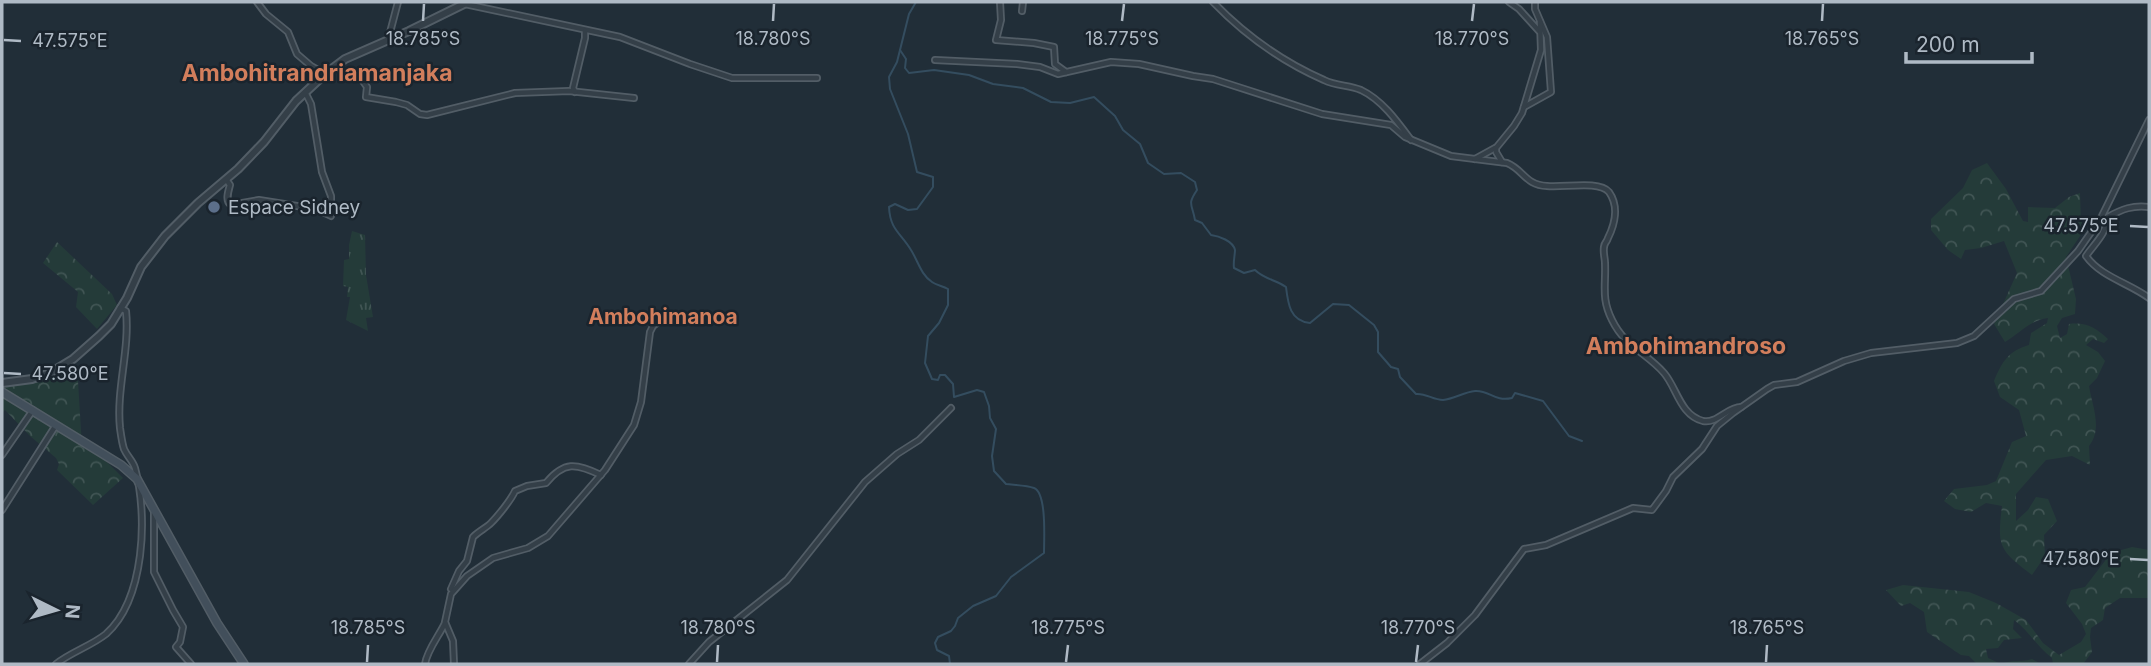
<svg xmlns="http://www.w3.org/2000/svg" width="2151" height="666" font-family="Inter,sans-serif">
	<defs>
		<pattern id="forest-crowns" width="20" height="18" patternUnits="userSpaceOnUse" patternTransform="scale(1.75)"><rect width="20" height="18" fill="#243b39"/><path d="M2 6a3 3 0 1 1 6 0M12 15a3 3 0 1 1 6 0" fill="none" stroke="#415554"/></pattern>
		<pattern id="park-tufts" width="24" height="20" patternUnits="userSpaceOnUse" patternTransform="scale(1.75)"><rect width="24" height="20" fill="#243b39"/><path d="M3 7l-1-3M5 7V3M7 7l1-3M15 17l-1-3M17 17v-4M19 17l1-3" fill="none" stroke="#415554"/></pattern>
	</defs>
	<rect width="100%" height="100%" fill="#212e38"/>
	<g fill="url(#forest-crowns)">
		<path d="M1987 163 2006 189 2023 221 2028 222V207L2055 208 2069 197 2080 193 2081 222 2088 224 2066 257 2076 299 2075 314 2062 318 2057 326 2060 338 2067 334 2069 324C2086 322 2096 328 2108 339L2104 343 2093 339 2086 345 2098 352 2105 361 2097 378 2089 386C2092 405 2103 429 2089 446L2090 465 2072 456 2046 460 2016 494V521L2028 510 2036 497 2048 499 2057 521 2044 535 2045 556 2032 575C1999 550 1997 547 2002 506L1986 503 1971 512 1955 509 1944 501 1954 489 1987 485 1996 481 2012 442 2026 436 2019 410 2000 397 1994 381C2002 362 2008 351 2029 345L2031 333 2047 323 2048 318C2030 320 2020 333 2005 342L1994 324 2017 273 2004 241 1981 248 1965 250 1961 259 1948 250 1931 230V219L1963 188 1972 170Z"/>
		<path d="M57 242 112 294 117 305 97 329 76 307 78 292 43 263Z"/>
		<path d="M69 366 74 369 78 381 82 447 103 458 123 478 93 505 57 470 59 464 56 458 30 436 5 410 2 413V387L41 380Z"/>
		<path d="M2132 547 2149 550V598H2120L2105 608 2103 620 2091 628 2090 637 2092 652 2083 664H2053L2052 658C2037 647 2029 631 2014 620L2013 629 2022 638 2004 640 1998 648 1986 649 1988 658 2001 664C2014 659 2019 663 2032 659L2041 664H1977L1969 656 1961 655 1927 632 1924 612 1910 603 1901 606 1886 590 1903 585 1969 592 1996 603 2026 620 2043 643 2059 655 2081 642 2086 634 2082 624 2066 603 2071 590 2085 587 2111 553Z"/>
	</g>
	<path fill="url(#park-tufts)" d="M352 231 365 235 366 275 373 317 366 318 368 331 346 320 350 297H347L348 287 343 286 344 260 349 259V245Z"/>
	<g fill="none" stroke-linecap="round" stroke-linejoin="round">
		<g stroke="#344d5f" stroke-width="2">
			<path d="M916 2 909 14 897 62 889 77 890 89 908 134 917 172 933 177V187L917 209 908 210 895 204 889 207C890 230 901 233 911 250 918 261 921 275 932 282 936 285 943 286 948 289V305L939 323 928 336 925 363 932 379 938 380 940 375H945L953 384 954 397 977 390 984 392 989 406 990 418 996 429 992 456 994 471 1006 484C1014 485 1026 485 1034 488 1047 493 1044 540 1044 553L1011 577 996 596 973 606 958 618 955 626 951 631 938 637 935 643 937 650 949 656 950 664"/>
			<path d="M900 50 906 59 905 68 909 73 934 70 969 75 993 84 1023 88 1051 102 1070 103 1094 97 1115 116 1123 130 1140 144 1148 163 1164 174 1181 173 1195 182 1197 190C1187 205 1192 203 1195 220L1202 223 1211 235C1219 236 1233 241 1235 250 1235 255 1233 262 1234 268L1244 273 1255 270C1264 279 1276 280 1286 287 1288 304 1290 321 1310 323L1333 304 1349 305 1374 325 1378 332V352L1391 367 1398 369 1400 377 1416 394C1426 393 1433 400 1443 400 1454 399 1464 392 1475 391 1490 390 1494 402 1512 398L1515 393 1543 401 1569 436 1582 441"/>
		</g>
		<defs>
			<g id="minor">
				<path d="M257 2 266 14 288 32 297 54 311 66 325 74"/>
				<path d="M1000 2 1001 20 996 40 1034 43 1054 47 1055 64 1066 72"/>
				<path d="M1213 2C1244 34 1283 62 1324 80 1336 86 1349 85 1361 90 1382 100 1397 121 1411 140"/>
				<path d="M1509 2 1519 9 1539 31"/>
				<path d="M465 4 620 37 690 64 732 78H817"/>
				<path d="M1022 11 1023 2"/>
				<path d="M388 40 398 2"/>
				<path d="M935 60 1017 64 1040 67 1058 74 1111 62 1139 64 1193 76 1213 79 1322 114 1391 125 1405 137 1451 156 1507 163C1524 170 1525 185 1547 186 1563 188 1599 180 1609 192 1619 206 1615 224 1608 238 1606 244 1605 241 1604 247 1603 253 1605 258 1605 263 1606 286 1601 298 1612 320 1625 347 1647 353 1664 373 1677 388 1680 415 1703 421 1717 424 1727 407 1741 407"/>
				<path d="M338 65 344 74 360 77 367 87 366 97 396 102 407 105 420 114 427 115 515 93 569 91 634 98"/>
				<path d="M575 92 573 88 585 38V31"/>
				<path d="M1524 107 1551 92 1547 37 1535 9V2"/>
				<path d="M1475 159 1495 148"/>
				<path d="M1502 162 1496 152V148L1514 126 1522 113 1541 50 1540 22"/>
				<path d="M226 179 230 185C228 192 225 201 231 205L259 200 316 209 331 216V196L322 172 311 104 305 92"/>
				<path d="M2108 217C2106 234 2096 242 2086 256 2101 277 2129 283 2149 298"/>
				<path d="M2108 217C2122 209 2133 205 2149 207"/>
				<path d="M2 455 33 410"/>
				<path d="M2 510 56 425"/>
				<path d="M154 513V572L173 610 183 627 180 642 176 647 191 664"/>
				<path d="M451 589 459 571 467 561 473 537C479 531 486 528 491 523 498 516 511 500 515 491L527 486 546 483C564 461 576 463 601 475"/>
				<path d="M56 664C71 652 91 646 106 634 145 599 148 515 135 468 133 461 127 456 124 449 122 443 121 435 120 428 116 389 130 350 126 311L120 308"/>
				<path d="M425 664C427 650 439 636 445 623"/>
				<path d="M454 664 453 641 445 622 451 594 467 576 493 558 528 548 548 536 605 470 634 425 641 402 650 332 653 326 661 320"/>
				<path d="M689 664 709 642 787 580 865 482 897 454 919 440 951 408"/>
				<path d="M1420 664 1447 643 1475 615 1524 549 1546 545 1633 508 1652 510 1666 491 1673 477 1702 449 1717 426 1733 413 1767 389 1774 385 1797 382 1844 361 1871 353 1957 343 1974 336 2014 299 2041 291 2078 251 2101 218 2149 120"/>
			</g>
			<path id="tertiary" d="M2 383 32 379 50 373 73 359 99 336 111 324 127 298 141 267 165 236 198 203 238 169 264 142 296 101 325 74 345 59 409 31 468 2"/>
			<path id="secondary" d="M2 392 121 465 137 479 217 623 244 664"/>
		</defs>
		<use href="#minor" stroke="#525d66" stroke-width="8"/>
		<use href="#tertiary" stroke="#525d66" stroke-width="10"/>
		<use href="#secondary" stroke="#525d66" stroke-width="10"/>
		<use href="#minor" stroke="#343f48" stroke-width="4.5"/>
		<use href="#tertiary" stroke="#343f48" stroke-width="6"/>
		<use href="#secondary" stroke="#424f5b" stroke-width="7"/>
	</g>
	<path fill="none" stroke="#afbac5" stroke-width="2.5" d="M423 21 424 4M773 21 774 4M1122 21 1124 4M1472 21 1474 4M1822 21 1823 4M4 40 21 41M2130 226 2148 227M4 373 21 374M2130 559 2148 560M367 662 368 645M717 662 718 645M1066 662 1068 645M1416 662 1418 645M1766 662 1767 645"/>
	<circle fill="#5c6f8a" stroke="#1a242d" stroke-width="2.5" cx="214" cy="207" r="7"/>
	<g text-anchor="middle" dominant-baseline="central" stroke-width="5" stroke-linejoin="round" paint-order="stroke">
		<g font-size="19" fill="#afbac5" stroke="#1a242d" text-anchor="start">
			<text x="228" y="207">Espace Sidney</text>
		</g>
		<g font-size="21" font-weight="bold" fill="#d27e5c" stroke="#1a242d">
			<text x="663" y="316">Ambohimanoa</text>
		</g>
		<g font-size="23" font-weight="bold" fill="#d27e5c" stroke="#1a242d">
			<text x="317" y="73">Ambohitrandriamanjaka</text>
			<text x="1686" y="346">Ambohimandroso</text>
		</g>
	</g>
	<g font-size="18" text-anchor="middle" fill="#afbac5" stroke="#1a242d" stroke-width="5" stroke-linejoin="round" paint-order="stroke">
		<text x="423" y="45">18.785°S</text>
		<text x="773" y="45">18.780°S</text>
		<text x="1122" y="45">18.775°S</text>
		<text x="1472" y="45">18.770°S</text>
		<text x="1822" y="45">18.765°S</text>
		<text x="70" y="47">47.575°E</text>
		<text x="2081" y="232">47.575°E</text>
		<text x="70" y="380">47.580°E</text>
		<text x="2081" y="565">47.580°E</text>
		<text x="368" y="634">18.785°S</text>
		<text x="718" y="634">18.780°S</text>
		<text x="1068" y="634">18.775°S</text>
		<text x="1418" y="634">18.770°S</text>
		<text x="1767" y="634">18.765°S</text>
	</g>
	<rect width="2151" height="666" fill="none" stroke="#afbac5" stroke-width="7"/>
	<g transform="translate(56 610) rotate(95)" stroke="#1a242d" stroke-width="5" paint-order="stroke">
	<path d="M0-5L12 26L0 18L-12 26Z" fill="#afbac5"/>
	<text y="-10" font-size="19" font-weight="bold" text-anchor="middle" fill="#afbac5">N</text>
	</g>
	<path d="M1906 52v10h126v-10" fill="none" stroke="#afbac5" stroke-width="3.5"/>
	<text x="1916" y="52" font-size="21" fill="#afbac5" stroke="#1a242d" stroke-width="5" paint-order="stroke">200 m</text>
</svg>
